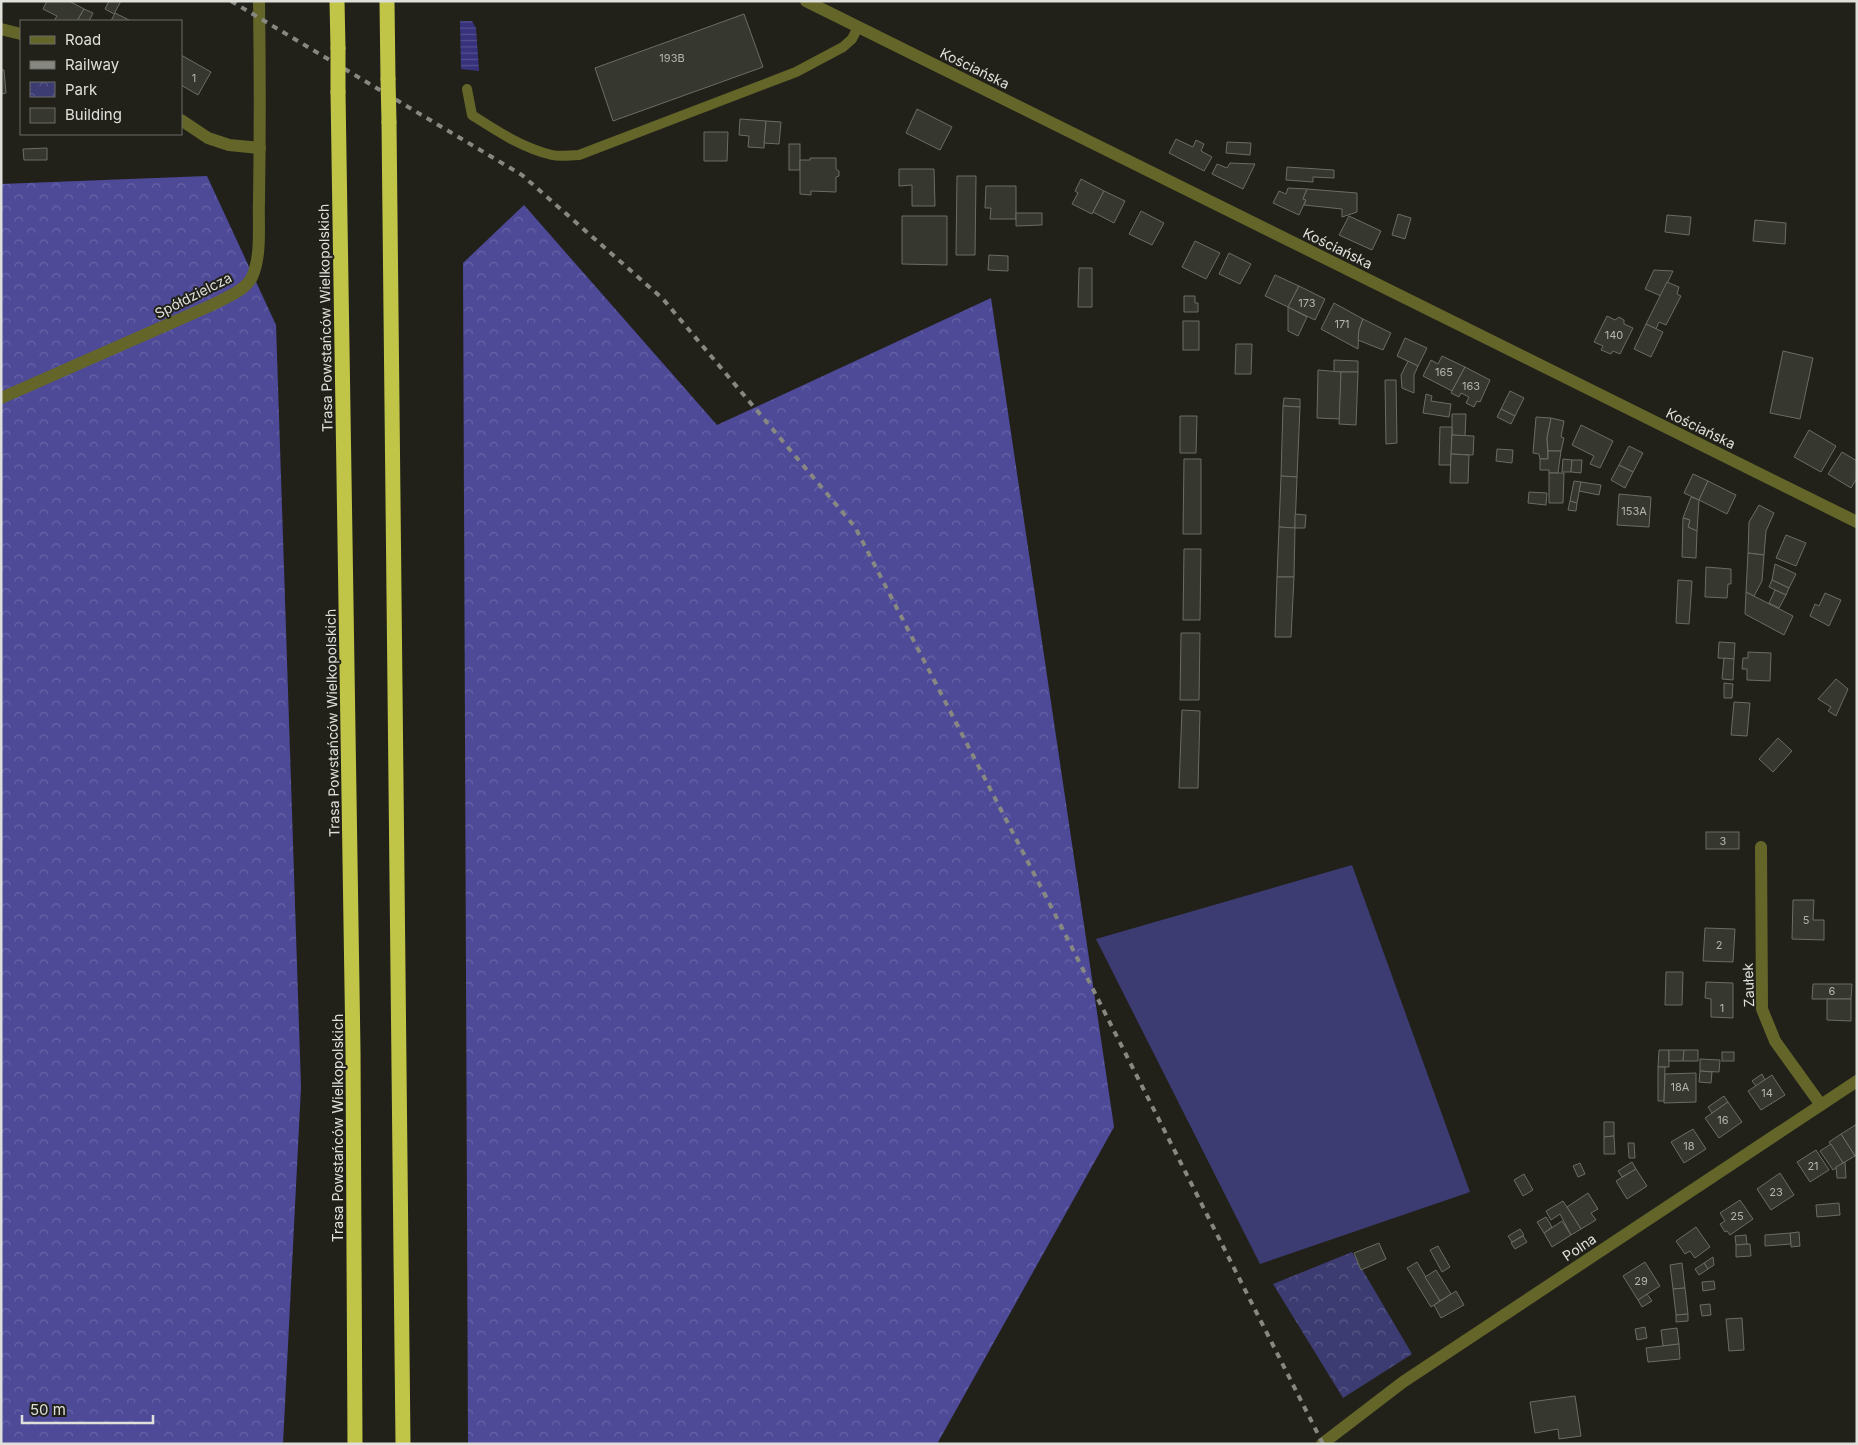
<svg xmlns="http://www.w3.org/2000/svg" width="1858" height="1445" font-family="Inter,sans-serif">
	<defs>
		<pattern id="forest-crowns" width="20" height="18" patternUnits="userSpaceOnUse" patternTransform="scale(1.25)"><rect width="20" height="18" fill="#4e4a98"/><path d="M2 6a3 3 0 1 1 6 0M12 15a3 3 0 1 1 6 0" fill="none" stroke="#6764a6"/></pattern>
		<pattern id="park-crowns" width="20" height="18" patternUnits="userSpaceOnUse" patternTransform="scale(1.25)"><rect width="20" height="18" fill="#3d3c72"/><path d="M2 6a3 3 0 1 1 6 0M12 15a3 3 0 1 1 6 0" fill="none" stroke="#595886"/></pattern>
		<pattern id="water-rules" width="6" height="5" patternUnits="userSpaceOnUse" patternTransform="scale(1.25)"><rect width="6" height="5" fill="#38327d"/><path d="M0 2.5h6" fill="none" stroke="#544f8f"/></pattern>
	</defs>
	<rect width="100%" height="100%" fill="#21211a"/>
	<g fill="url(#forest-crowns)">
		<path d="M207 176 276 325 301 1087 283 1444H1V184Z"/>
		<path d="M524 205 717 425 991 298 1114 1127 937 1444H468L463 263Z"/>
	</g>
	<path fill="url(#park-crowns)" d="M1352 1252 1412 1354 1343 1398 1273 1284Z"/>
	<path fill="#3d3c72" d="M1352 865 1470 1192 1260 1264 1096 939Z"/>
	<path fill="url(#water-rules)" d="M460 21H472L476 28 479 71 461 69Z"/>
	<g fill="#36372f" stroke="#6b6c64">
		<path d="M47 1H69L84 9 77 21H54L57 16 43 9Z"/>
		<path d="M109 1H121L114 14 105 9Z"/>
		<path d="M84 9 93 13 89 21H77Z"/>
		<path d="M115 13 131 21H111Z"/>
		<path d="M744 14 763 67 613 121 595 68Z"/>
		<path d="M181 55 211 72 198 95 181 85Z"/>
		<path d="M1 70H4L6 93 1 94Z"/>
		<path d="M917 109 952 127 940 150 906 133Z"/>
		<path d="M740 119 766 121 764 148 748 147 749 136 739 135Z"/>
		<path d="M766 121 781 122 779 144 764 143Z"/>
		<path d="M704 132H728L727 161H704Z"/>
		<path d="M1176 139 1193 147 1196 140 1204 144 1201 151 1212 157 1204 171 1169 153Z"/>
		<path d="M1227 142 1251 143 1250 155 1226 153Z"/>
		<rect x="789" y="144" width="11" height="26"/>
		<path d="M47 148V160H24L23 149Z"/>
		<path d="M810 158H836V169L839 171V176L836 177V192L811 191V195L800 194V160H810Z"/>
		<path d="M1230 163 1255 164 1243 189 1212 174 1217 164 1227 168Z"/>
		<path d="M1287 167 1334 170V178L1313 177V182L1286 180Z"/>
		<path d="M899 169H934L935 206H912V185L899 186Z"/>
		<path d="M957 176H976L975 255H956Z"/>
		<path d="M1081 179 1104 191 1092 214 1072 204 1078 193 1075 191Z"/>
		<path d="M986 186H1016V219H990L991 208H985Z"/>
		<path d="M1288 188 1307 189 1303 199 1306 200 1299 215 1273 203 1279 191 1286 194Z"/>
		<path d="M1307 189 1357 193V212L1342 217V209L1304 205 1306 200 1303 199Z"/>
		<path d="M1104 191 1125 201 1114 223 1093 212Z"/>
		<path d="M1141 211 1164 223 1152 245 1129 234Z"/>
		<path d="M1016 213H1042V225L1016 226Z"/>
		<path d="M1398 214 1411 218 1405 239 1392 235Z"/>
		<path d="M1667 215 1691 217 1689 235 1665 232Z"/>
		<path d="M902 216H947V265L902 264Z"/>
		<path d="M1349 216 1381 231 1372 250 1339 235Z"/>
		<path d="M1755 220 1786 223 1785 244 1753 241Z"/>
		<path d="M1195 241 1220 253 1206 279 1182 267Z"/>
		<path d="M1229 253 1251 264 1240 284 1219 274Z"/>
		<path d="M989 255 1008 256V271L988 270Z"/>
		<path d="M1079 268H1092V307H1078Z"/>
		<path d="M1654 270 1673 271 1661 296 1645 289Z"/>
		<path d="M1275 275 1299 286 1288 307 1265 296Z"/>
		<path d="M1667 282 1679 287 1677 294 1681 296 1666 325 1659 322 1656 329 1646 324Z"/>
		<path d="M1299 286 1325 299 1315 320 1288 307Z"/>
		<path d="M1184 296H1195V303H1198V312H1184Z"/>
		<path d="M1334 303 1363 319 1359 330 1358 349 1321 329Z"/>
		<path d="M1288 307 1307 317 1298 336 1288 331Z"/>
		<path d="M1607 316 1615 320 1619 317 1624 320V324L1633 328 1620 354 1613 351 1611 354 1601 350 1603 346 1594 342Z"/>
		<path d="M1363 319 1391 333 1383 350 1358 340 1359 330Z"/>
		<rect x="1183" y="321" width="16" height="29"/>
		<path d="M1646 324 1663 332 1651 357 1634 349Z"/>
		<path d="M1405 338 1427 348 1418 366 1397 356Z"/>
		<path d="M1236 344H1252L1251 374H1235Z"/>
		<path d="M1783 351 1813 358 1800 419 1770 413Z"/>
		<path d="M1442 356 1465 367 1452 391 1423 376 1431 360 1438 364Z"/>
		<path d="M1334 360 1358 361V372H1334Z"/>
		<path d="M1408 361 1418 366 1414 375V393L1402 388 1401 375Z"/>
		<path d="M1465 367 1490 380 1480 402 1477 401 1474 407 1466 403 1469 397 1461 393 1459 397 1451 393Z"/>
		<path d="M1318 370 1341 372 1340 419 1317 418Z"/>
		<path d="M1341 372H1358L1356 425 1339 424Z"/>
		<path d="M1385 380H1396L1397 443 1386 444Z"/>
		<path d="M1510 391 1524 398 1515 416 1501 409Z"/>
		<path d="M1426 394 1432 396 1431 401 1451 404 1449 417 1423 413Z"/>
		<path d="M1284 398 1300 399V407L1283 406Z"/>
		<path d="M1283 406 1300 407 1297 477 1281 476Z"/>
		<path d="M1501 409 1515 416 1511 424 1497 417Z"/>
		<path d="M1452 414H1466L1465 436 1452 435Z"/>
		<path d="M1180 416H1197L1196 453H1180Z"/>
		<path d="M1536 417 1551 418 1547 438 1548 459H1540L1539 454 1533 453Z"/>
		<path d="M1551 418 1564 421 1561 437 1564 438 1561 451H1548L1547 438Z"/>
		<path d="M1581 425 1613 441 1600 468 1590 464 1594 456 1572 445Z"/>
		<path d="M1440 427H1452L1451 465H1439Z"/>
		<path d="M1809 430 1836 446 1821 472 1794 457Z"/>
		<path d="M1452 435 1474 436 1473 455 1451 454Z"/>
		<path d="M1629 446 1643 453 1633 472 1619 465Z"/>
		<path d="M1497 449 1513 450 1512 463 1496 461Z"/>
		<path d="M1548 451H1561L1558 473H1549V470H1540V459H1548Z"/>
		<path d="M1842 452 1857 461V478L1851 488 1828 474Z"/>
		<path d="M1451 454 1469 455 1468 483H1450Z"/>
		<path d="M1184 459H1201V534H1183Z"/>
		<path d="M1563 459 1572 460 1571 472H1562Z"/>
		<path d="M1572 460H1582L1581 473 1571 472Z"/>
		<path d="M1619 465 1633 472 1625 488 1611 480Z"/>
		<path d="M1549 473H1564L1563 503H1549Z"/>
		<path d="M1693 474 1708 481 1699 500 1684 493Z"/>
		<path d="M1281 476 1297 477 1295 528 1279 527Z"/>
		<path d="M1574 481 1581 482 1577 503 1570 501Z"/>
		<path d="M1708 481 1736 495 1727 514 1699 500Z"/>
		<path d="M1581 482 1601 485 1599 495 1579 491Z"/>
		<path d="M1529 492 1547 493 1546 505 1528 503Z"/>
		<path d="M1619 494 1651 497 1649 527 1617 525Z"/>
		<path d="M1691 497 1699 500 1697 531 1688 527 1690 520 1683 518Z"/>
		<path d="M1570 501 1577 503 1576 511 1568 510Z"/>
		<path d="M1759 505 1774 513 1766 531 1764 555 1748 553 1749 522Z"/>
		<path d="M1295 514 1306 515 1305 528H1295Z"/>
		<path d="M1683 518 1690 520 1688 527 1697 531 1696 558 1682 557Z"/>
		<path d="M1279 527 1295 528 1294 577H1277Z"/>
		<path d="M1786 535 1806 543 1796 566 1776 558Z"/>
		<path d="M1184 549H1201L1200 620H1183Z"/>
		<path d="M1748 553 1764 555 1762 581 1754 596 1746 592Z"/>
		<path d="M1775 564 1796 574 1789 588 1772 580Z"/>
		<path d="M1706 567 1731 569V584H1728L1727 598 1705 597Z"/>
		<path d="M1277 577H1294L1291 637H1275Z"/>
		<path d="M1678 580 1692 581 1689 624 1676 623Z"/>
		<path d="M1772 580 1789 588 1786 595 1769 587Z"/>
		<path d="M1775 590 1786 595 1779 608 1769 603Z"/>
		<path d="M1746 592 1793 616 1784 635 1745 614Z"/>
		<path d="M1825 593 1841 600 1829 626 1810 616 1815 604 1819 606Z"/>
		<path d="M1181 633H1200L1199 700H1180Z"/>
		<path d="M1719 642 1735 643 1734 659 1718 658Z"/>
		<path d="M1748 652 1771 653 1770 681 1747 680V669H1742L1743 658H1748Z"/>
		<path d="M1724 658 1734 659 1733 680 1722 679Z"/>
		<path d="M1836 679 1848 689 1836 716 1828 711 1831 707 1818 699Z"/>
		<path d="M1724 683 1733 684 1732 698H1724Z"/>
		<path d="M1734 702 1750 703 1747 736 1731 735Z"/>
		<path d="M1182 710 1200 711 1198 788H1179Z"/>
		<path d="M1778 738 1792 751 1773 772 1759 759Z"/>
		<rect x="1706" y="832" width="33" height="17"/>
		<path d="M1793 900H1814L1813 920H1824V940L1792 939Z"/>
		<path d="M1705 928 1735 929 1733 962 1703 961Z"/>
		<path d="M1666 972H1683L1682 1005H1665Z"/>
		<path d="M1706 982 1733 983V1018L1711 1017V999L1705 998Z"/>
		<path d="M1813 984H1852L1851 999H1812Z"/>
		<path d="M1827 999H1851V1021L1827 1020Z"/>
		<path d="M1659 1050H1669V1067H1658Z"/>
		<path d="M1669 1050H1684L1683 1061H1669Z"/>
		<path d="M1684 1050H1698V1061H1683Z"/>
		<rect x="1722" y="1052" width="12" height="9"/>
		<path d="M1700 1059 1720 1060 1719 1072 1700 1071Z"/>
		<path d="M1658 1067H1665L1664 1101H1658Z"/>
		<path d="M1700 1071 1712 1072 1711 1083 1699 1082Z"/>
		<path d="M1696 1073V1102L1664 1103 1665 1074Z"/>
		<path d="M1762 1074 1765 1080 1756 1086 1752 1081Z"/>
		<path d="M1772 1075 1785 1095 1761 1110 1748 1091Z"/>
		<path d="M1724 1096 1728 1102 1712 1113 1708 1107Z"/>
		<path d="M1728 1102 1742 1122 1719 1138 1705 1118Z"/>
		<path d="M1604 1122H1614V1136L1604 1137Z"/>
		<path d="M1857 1124V1154L1855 1156 1841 1134Z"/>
		<path d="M1693 1129 1706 1149 1684 1163 1671 1142Z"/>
		<path d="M1841 1134 1855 1156 1843 1163 1829 1142Z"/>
		<path d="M1614 1136 1615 1154H1604V1137Z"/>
		<path d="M1628 1143H1634L1635 1158H1629Z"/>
		<path d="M1831 1144 1843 1163 1833 1170 1820 1151Z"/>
		<path d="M1816 1150 1829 1170 1810 1182 1797 1162Z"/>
		<path d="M1632 1162 1636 1169 1622 1177 1618 1171Z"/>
		<path d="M1845 1162 1846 1178H1837L1836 1167Z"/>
		<path d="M1580 1163 1585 1174 1578 1177 1573 1166Z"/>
		<path d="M1636 1169 1647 1186 1627 1199 1616 1181Z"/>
		<path d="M1780 1173 1794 1195 1771 1210 1757 1189Z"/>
		<path d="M1524 1174 1533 1190 1523 1196 1514 1180Z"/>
		<path d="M1588 1193 1598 1209 1591 1213 1596 1220 1581 1229 1567 1207Z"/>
		<path d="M1740 1200 1753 1219 1730 1235 1727 1231 1725 1232 1720 1224 1725 1221 1720 1213Z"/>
		<path d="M1563 1201 1581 1229 1571 1235 1560 1214 1551 1220 1546 1211Z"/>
		<path d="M1839 1203 1840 1215 1817 1217 1816 1205Z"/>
		<path d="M1546 1217 1552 1227 1544 1233 1537 1222Z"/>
		<path d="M1562 1221 1571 1235 1552 1247 1544 1233Z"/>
		<path d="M1696 1227 1710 1247 1695 1258 1690 1251 1685 1254 1676 1241Z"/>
		<path d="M1520 1229 1524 1235 1512 1242 1508 1236Z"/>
		<path d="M1799 1232 1800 1246 1791 1247 1790 1233Z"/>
		<path d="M1790 1233 1791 1244 1765 1246V1235Z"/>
		<path d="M1746 1235 1747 1244 1736 1245 1735 1236Z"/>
		<path d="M1523 1236 1527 1242 1515 1249 1511 1243Z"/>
		<path d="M1379 1243 1386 1259 1361 1270 1354 1253Z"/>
		<path d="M1747 1244H1750L1751 1256 1736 1257V1245Z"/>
		<path d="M1438 1246 1450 1267 1442 1272 1430 1250Z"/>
		<path d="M1713 1257 1714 1265 1708 1269 1704 1263Z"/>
		<path d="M1417 1262 1440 1301 1431 1307 1407 1268Z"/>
		<path d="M1645 1262 1660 1286 1638 1300 1623 1276Z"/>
		<path d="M1682 1263 1685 1288 1673 1289 1670 1265Z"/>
		<path d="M1704 1263 1708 1269 1699 1275 1695 1269Z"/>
		<path d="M1436 1270 1451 1294 1440 1301 1425 1277Z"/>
		<path d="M1714 1281 1715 1289 1703 1291 1702 1282Z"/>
		<path d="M1685 1288 1688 1314 1676 1315 1673 1289Z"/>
		<path d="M1456 1291 1464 1305 1441 1318 1434 1305Z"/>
		<path d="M1647 1294 1652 1301 1642 1307 1638 1300Z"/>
		<path d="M1710 1304 1711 1315 1702 1316 1700 1305Z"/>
		<path d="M1688 1314V1321L1676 1322V1315Z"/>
		<path d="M1742 1318 1744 1350 1729 1351 1726 1319Z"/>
		<path d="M1645 1327 1647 1338 1637 1340 1635 1329Z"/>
		<path d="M1677 1328 1679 1344 1663 1346 1661 1330Z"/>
		<path d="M1679 1344 1680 1359 1648 1362 1646 1348Z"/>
		<path d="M1575 1396 1581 1436 1559 1439 1558 1429 1535 1433 1530 1402Z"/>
	</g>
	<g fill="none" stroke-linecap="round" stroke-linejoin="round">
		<path stroke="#646629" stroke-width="10" d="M467 89 472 115C497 131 522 148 552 155 560 157 570 155 579 155L796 72 843 47 852 39 858 27"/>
		<g stroke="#646629" stroke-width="12">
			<path d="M1 29 21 34"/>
			<path d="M181 120 208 138 229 145 260 148"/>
			<path d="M1 398 212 305C225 298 245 291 252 277 262 255 258 224 259 201 260 134 260 68 259 1"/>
			<path d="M1761 847 1762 1009 1775 1041 1821 1105"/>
		</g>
		<g stroke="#646629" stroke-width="12">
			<path d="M806 1 1857 522"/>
			<path d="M1322 1444 1403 1382 1857 1081"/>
		</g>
		<g stroke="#c1c547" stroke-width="15">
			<path d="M337 1 338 48"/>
			<path d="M387 1 388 79"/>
			<path d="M338 92 353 1051 355 1444"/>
			<path d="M389 122 403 1444"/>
		</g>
		<path stroke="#888882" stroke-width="4" stroke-dasharray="6 6" stroke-linecap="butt" d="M231 1 522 175 663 299 855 527 1061 926 1323 1444"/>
		<g stroke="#c1c547" stroke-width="15">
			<path d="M338 48V92"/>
			<path d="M388 79 389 122"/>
		</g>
	</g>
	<g text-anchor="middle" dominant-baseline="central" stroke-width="4" stroke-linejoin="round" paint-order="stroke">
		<g font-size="11" fill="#b6b6b0">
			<text x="672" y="58">193B</text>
			<text x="194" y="78">1</text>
			<text x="1307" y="303">173</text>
			<text x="1342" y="324">171</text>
			<text x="1614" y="335">140</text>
			<text x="1444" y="372">165</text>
			<text x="1471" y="386">163</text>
			<text x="1634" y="511">153A</text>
			<text x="1723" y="841">3</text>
			<text x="1806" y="920">5</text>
			<text x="1719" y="945">2</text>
			<text x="1832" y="991">6</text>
			<text x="1722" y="1008">1</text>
			<text x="1680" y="1087">18A</text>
			<text x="1767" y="1093">14</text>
			<text x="1723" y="1120">16</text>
			<text x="1689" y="1146">18</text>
			<text x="1813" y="1166">21</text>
			<text x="1776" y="1192">23</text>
			<text x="1737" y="1216">25</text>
			<text x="1641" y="1281">29</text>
		</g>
		<g font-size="14" fill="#e0e0db" stroke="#21211a">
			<text transform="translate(975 68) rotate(26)">Kościańska</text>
			<text transform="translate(1338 248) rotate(26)">Kościańska</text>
			<text transform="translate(193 295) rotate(-27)">Spółdzielcza</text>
			<text transform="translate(325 318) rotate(-91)">Trasa Powstańców Wielkopolskich</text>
			<text transform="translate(1701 428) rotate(26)">Kościańska</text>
			<text transform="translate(332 723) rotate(-91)">Trasa Powstańców Wielkopolskich</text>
			<text transform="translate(1748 985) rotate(-92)">Zaułek</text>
			<text transform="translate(337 1128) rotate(-90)">Trasa Powstańców Wielkopolskich</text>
			<text transform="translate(1579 1247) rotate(-34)">Polna</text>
		</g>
	</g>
	<rect width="1858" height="1445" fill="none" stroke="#e0e0db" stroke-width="5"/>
	<rect x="20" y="20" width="162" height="115" fill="#21211a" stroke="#6d6d67"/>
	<rect x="30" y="36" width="25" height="8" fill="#646629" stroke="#6d6d67"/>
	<text x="65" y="45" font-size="15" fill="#e0e0db">Road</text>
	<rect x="30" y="61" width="25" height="8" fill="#888882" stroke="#6d6d67"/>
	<text x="65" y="70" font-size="15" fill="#e0e0db">Railway</text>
	<rect x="30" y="82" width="25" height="15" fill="url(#park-crowns)" stroke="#6d6d67"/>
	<text x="65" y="95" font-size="15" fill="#e0e0db">Park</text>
	<rect x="30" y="108" width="25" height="15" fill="#36372f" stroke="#6d6d67"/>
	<text x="65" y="120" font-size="15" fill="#e0e0db">Building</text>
	<path d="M22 1415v8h131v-8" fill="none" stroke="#e0e0db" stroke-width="2.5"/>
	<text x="30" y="1415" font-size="15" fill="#e0e0db" stroke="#21211a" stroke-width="4" paint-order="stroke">50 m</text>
</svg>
